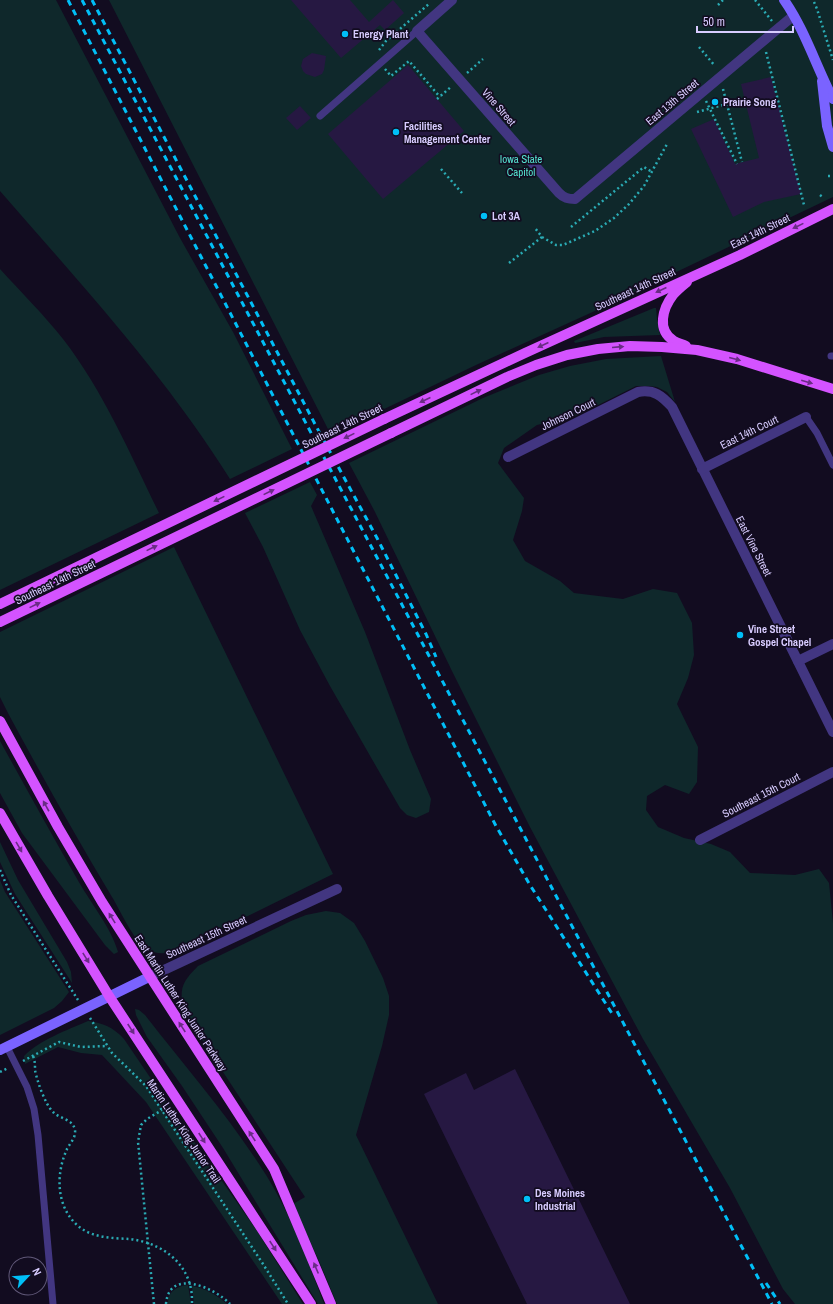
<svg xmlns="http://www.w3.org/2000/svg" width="833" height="1304" font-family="'Archivo Narrow',sans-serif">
	<rect width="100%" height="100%" fill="#120c20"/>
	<g fill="#0f282b">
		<path d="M0 0H56L180 238 233 332 292 449 230 479C165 375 80 283 0 191Z"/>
		<path d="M109 0H833V197L597 310 476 365 380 411 378 407 329 431Z"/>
		<path d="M0 269C21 292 44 315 63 339 104 392 130 454 159 513L0 590Z"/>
		<path d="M654 308H656L657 319 660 335 604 337 575 343 574 341Z"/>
		<path d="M661 356 675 402 667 392 657 387 649 386H636L578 415 537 425 504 448 498 463 524 498 522 511 513 540 525 561 560 581 574 593 623 599 653 589 677 593 692 623 694 655 688 678 677 704 698 747 697 782 689 794 665 785 647 796 646 810 658 827 684 838 711 844 730 852 750 873 795 875 819 869 829 883 833 923V1304H795L783 1289 730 1188 643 1039 530 827 451 669 375 512 349 463 483 398 539 375 570 366 606 359Z"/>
		<path d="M310 482 317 495 311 506 365 632 410 750 431 799 429 812 416 818 407 815 400 808 330 686 300 630 263 547 245 513Z"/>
		<path d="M174 547 333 874 177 951C166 954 155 955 145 948 133 939 120 910 112 897 76 837 42 776 9 715L0 697V632Z"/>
		<path d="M0 741C25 786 50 832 76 877 89 901 111 927 118 952L114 954 105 945 22 833 0 793Z"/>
		<path d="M0 842 18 880 67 962 71 972 72 983 15 894 0 862Z"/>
		<path d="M0 880 5 892 69 992 62 1001 54 1008 0 1035Z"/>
		<path d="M326 911 340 913 354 923 365 941 383 978 389 996V1015L382 1046 356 1135 438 1304H337L319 1261 293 1204 305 1197 183 1011C180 988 181 983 198 966L291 921 306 915Z"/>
		<path d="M135 1009 139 1010 145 1015C183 1064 225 1112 259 1164 288 1207 306 1256 324 1304H318L223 1148 182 1086 147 1037 136 1015Z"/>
		<path d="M88 1021C103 1023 113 1027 124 1039L179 1120 257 1231 303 1304H282L146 1102 102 1055 81 1053 58 1047 25 1064 24 1056C40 1040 67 1030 88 1021Z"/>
		<path d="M188 1285 191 1304H168C167 1292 177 1286 188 1285Z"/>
		<path d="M192 1286C205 1288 217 1295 227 1304H194Z"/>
	</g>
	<g fill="#261842">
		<path d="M291 0H350L369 22 393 0 404 13 385 30 380 25 341 58Z"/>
		<path d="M312 53 326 56 324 70 322 74 315 77 306 74 303 71 301 66 303 59Z"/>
		<path d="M408 65 464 131 383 199 328 134Z"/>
		<path d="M771 77 801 194 764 202 733 217 691 129 714 119 735 164 759 158 741 84Z"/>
		<path d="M300 106 311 118 297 130 286 118Z"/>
		<path d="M515 1069 630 1304H527L424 1094 466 1073 474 1090Z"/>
	</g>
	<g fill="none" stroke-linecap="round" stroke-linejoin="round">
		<g stroke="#2aabb4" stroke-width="2.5" stroke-dasharray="2 3" stroke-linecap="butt">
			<path d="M755 0 772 21"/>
			<path d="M814 2 817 9 833 60"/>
			<path d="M718 5 723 0"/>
			<path d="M699 47 715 66"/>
			<path d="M379 50 386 41 430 3"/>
			<path d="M766 52 804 205"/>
			<path d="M385 69 391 76 409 61 440 97"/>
			<path d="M467 73 483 59"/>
			<path d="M723 89 742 162"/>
			<path d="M437 99 452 86"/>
			<path d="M706 101 737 164"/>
			<path d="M697 112 727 104"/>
			<path d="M441 169 462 193"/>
			<path d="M828 176H832"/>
			<path d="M820 195 824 198"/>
			<path d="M571 227 644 167 652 172"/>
			<path d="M542 237 556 245H563L595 231 614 218 629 204 644 186 667 144"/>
			<path d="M509 263 542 237 535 228"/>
			<path d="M0 870 11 895 78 1000"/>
			<path d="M90 1018 112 1053 146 1086 263 1264 288 1304"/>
			<path d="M33 1056C35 1061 35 1064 35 1070 37 1081 45 1104 53 1112 60 1119 73 1119 75 1130 76 1138 70 1143 67 1149 56 1173 56 1204 75 1223 89 1238 111 1238 129 1239 158 1242 185 1259 191 1289 192 1294 192 1299 192 1304"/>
			<path d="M23 1061 59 1042 81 1047 107 1046"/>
			<path d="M0 1072 8 1068"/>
			<path d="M154 1304 138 1142 141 1125 147 1119 162 1110"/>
			<path d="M166 1304C169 1267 215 1288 230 1304"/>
		</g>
		<g stroke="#423681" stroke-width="7">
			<path d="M320 116 417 31"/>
			<path d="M831 356H833"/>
			<path d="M806 417 817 433 833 465"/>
			<path d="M7 1047 27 1087 34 1109 38 1135 53 1304"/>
		</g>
		<g stroke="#423681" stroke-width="10">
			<path d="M452 0 417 31 559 193C564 198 568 199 575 199L793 16"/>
			<path d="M508 457 638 392C654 389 662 396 672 407L833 732"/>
			<path d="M702 469 806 417"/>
			<path d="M798 661 833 644"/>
			<path d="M700 840 833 772"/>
			<path d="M149 977 337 889"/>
		</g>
		<g stroke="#7a63ff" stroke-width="10">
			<path d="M784 0C805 30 816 66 833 99"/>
			<path d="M822 81 827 126 833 147"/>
			<path d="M0 1050 149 977"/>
		</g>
		<g stroke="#d453ff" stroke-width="10">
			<path d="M686 346C682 344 677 343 674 341 656 330 663 308 673 295 677 290 682 286 687 282"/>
			<path d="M384 419 525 353 740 255 833 209"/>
			<path d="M391 433 507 377 536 365 567 355 598 349 630 346 662 347 697 350 737 359 833 389"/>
			<path d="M0 721 58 827 102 902 274 1169 331 1304"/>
			<path d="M0 813 48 896 109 996 311 1304"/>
		</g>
		<g stroke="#00bff7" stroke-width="3" stroke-dasharray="6 5" stroke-linecap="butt">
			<path d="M68 0 496 826 530 885 613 1015"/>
			<path d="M82 0 772 1304"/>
			<path d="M92 0 316 426 377 538 426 634 436 657"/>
			<path d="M766 1283 780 1304"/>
		</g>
		<g stroke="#d453ff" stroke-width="10">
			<path d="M0 604 384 419"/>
			<path d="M0 622 391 433"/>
		</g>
	</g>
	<defs><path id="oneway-solid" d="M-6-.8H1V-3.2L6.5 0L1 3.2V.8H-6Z"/></defs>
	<g fill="#692c84">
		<use href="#oneway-solid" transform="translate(798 226) rotate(154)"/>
		<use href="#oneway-solid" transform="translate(661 290) rotate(155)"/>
		<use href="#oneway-solid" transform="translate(543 345) rotate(155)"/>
		<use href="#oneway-solid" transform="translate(618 347) rotate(-5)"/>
		<use href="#oneway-solid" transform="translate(735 359) rotate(15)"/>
		<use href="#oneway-solid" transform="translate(807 382) rotate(16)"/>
		<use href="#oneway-solid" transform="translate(476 392) rotate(-26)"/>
		<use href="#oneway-solid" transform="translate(425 400) rotate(155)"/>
		<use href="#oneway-solid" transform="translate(349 436) rotate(154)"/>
		<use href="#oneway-solid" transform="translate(269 492) rotate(-26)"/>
		<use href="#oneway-solid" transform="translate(219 499) rotate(154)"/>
		<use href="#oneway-solid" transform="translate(152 548) rotate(-26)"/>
		<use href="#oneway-solid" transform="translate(35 605) rotate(-26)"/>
		<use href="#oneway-solid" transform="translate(46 806) rotate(-119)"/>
		<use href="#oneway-solid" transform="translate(19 847) rotate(60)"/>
		<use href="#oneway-solid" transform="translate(112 918) rotate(-122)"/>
		<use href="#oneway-solid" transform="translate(86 958) rotate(58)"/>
		<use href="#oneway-solid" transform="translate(182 1027) rotate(-123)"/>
		<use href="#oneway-solid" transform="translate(131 1029) rotate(57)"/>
		<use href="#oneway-solid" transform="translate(252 1136) rotate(-123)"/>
		<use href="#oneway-solid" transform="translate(202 1138) rotate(57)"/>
		<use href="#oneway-solid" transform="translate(273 1246) rotate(57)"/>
		<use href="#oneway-solid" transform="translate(316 1268) rotate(-113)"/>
	</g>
	<g fill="#00bff7" stroke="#120c20" stroke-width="1.5">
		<circle cx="345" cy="34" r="4"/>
		<circle cx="715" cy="102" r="4"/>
		<circle cx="396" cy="132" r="4"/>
		<circle cx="484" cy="216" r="4"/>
		<circle cx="740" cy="635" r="4"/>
		<circle cx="527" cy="1199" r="4"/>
	</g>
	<g text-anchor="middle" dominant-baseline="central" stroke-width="3.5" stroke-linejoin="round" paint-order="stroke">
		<g font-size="11" font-weight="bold" fill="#d8ccff" stroke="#120c20" text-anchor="start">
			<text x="353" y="34">Energy Plant</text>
			<text x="723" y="102">Prairie Song</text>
			<text x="404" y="126">Facilities<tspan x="404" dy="13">Management Center</tspan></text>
			<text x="492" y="216">Lot 3A</text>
			<text x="748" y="629">Vine Street<tspan x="748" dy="13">Gospel Chapel</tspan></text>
			<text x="535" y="1193">Des Moines<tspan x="535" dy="13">Industrial</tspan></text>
		</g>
		<g font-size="11" fill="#d8ccff" stroke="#120c20">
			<text transform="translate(672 102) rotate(-40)">East 13th Street</text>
			<text transform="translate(499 107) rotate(49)">Vine Street</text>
			<text transform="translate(760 231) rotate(-26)">East 14th Street</text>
			<text transform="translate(635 289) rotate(-25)">Southeast 14th Street</text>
			<text transform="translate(568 414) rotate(-26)">Johnson Court</text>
			<text transform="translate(342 426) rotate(-26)">Southeast 14th Street</text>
			<text transform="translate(749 432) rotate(-26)">East 14th Court</text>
			<text transform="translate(754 546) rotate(63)">East Vine Street</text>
			<text transform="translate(55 582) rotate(-26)">Southeast 14th Street</text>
			<text transform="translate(761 795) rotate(-27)">Southeast 15th Court</text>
			<text transform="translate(206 937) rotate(-25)">Southeast 15th Street</text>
			<text transform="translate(181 1003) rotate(57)">East Martin Luther King Junior Parkway</text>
			<text transform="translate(184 1131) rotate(56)">Martin Luther King Junior Trail</text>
		</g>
		<g font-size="11" fill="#55e2d0" stroke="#120c20">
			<text x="521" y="159">Iowa State<tspan x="521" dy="13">Capitol</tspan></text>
		</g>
	</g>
	<g transform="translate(28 1276) rotate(64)"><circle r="19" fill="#120c20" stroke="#615979"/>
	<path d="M0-3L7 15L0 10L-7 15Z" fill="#00bff7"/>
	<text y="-6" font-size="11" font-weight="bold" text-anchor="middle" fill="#d8ccff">N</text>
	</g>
	<path d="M697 26v6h96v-6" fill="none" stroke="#d8ccff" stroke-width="2"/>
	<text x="703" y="26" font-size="12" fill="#d8ccff" stroke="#120c20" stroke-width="3" paint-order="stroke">50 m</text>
</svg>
